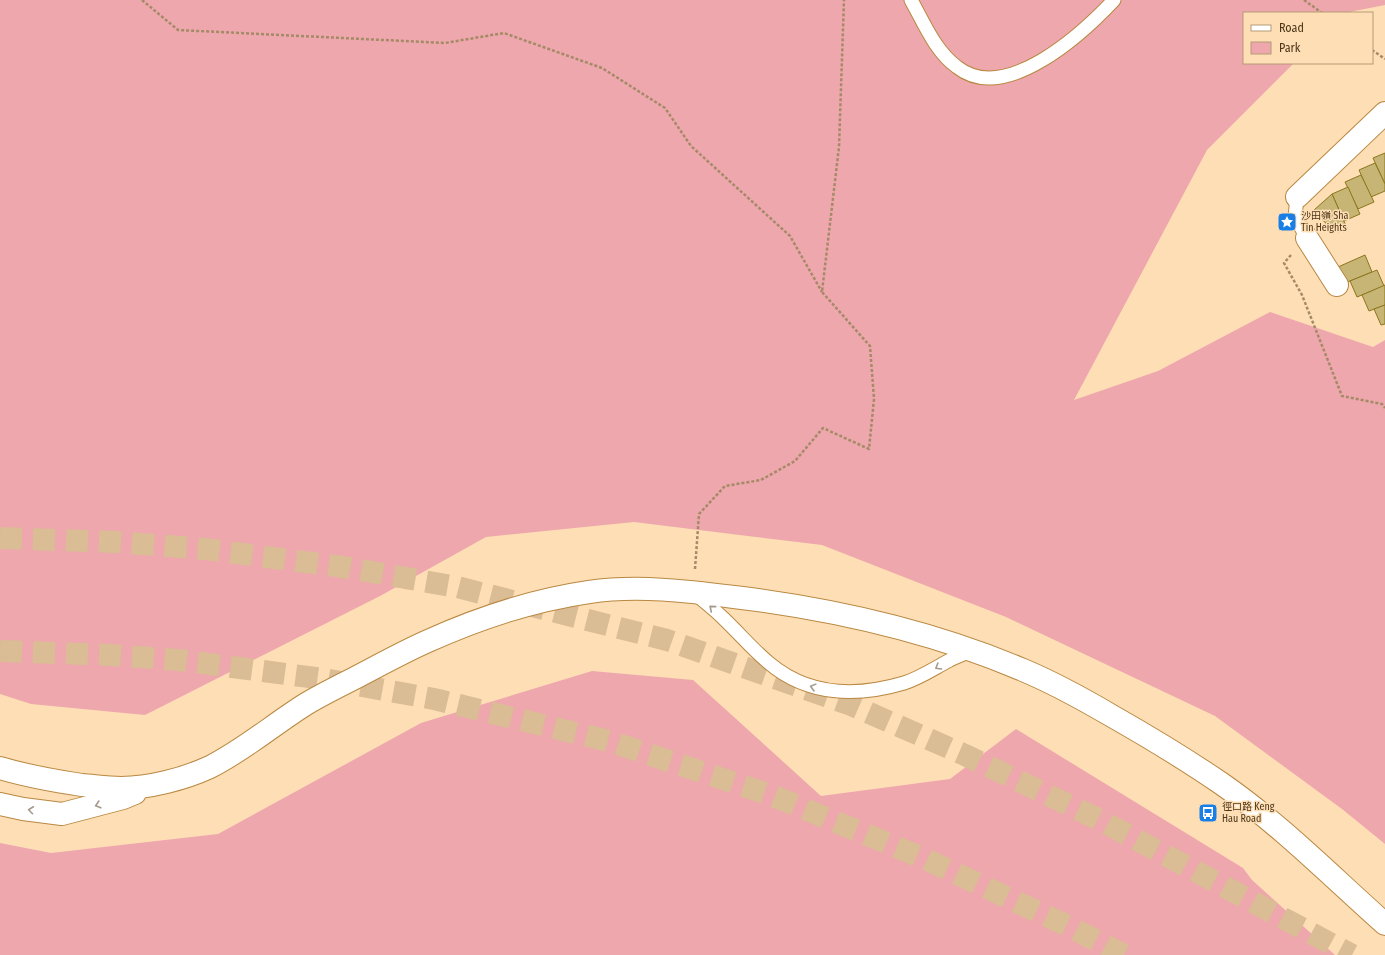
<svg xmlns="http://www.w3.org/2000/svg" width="1385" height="955" font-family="'Fira Sans Condensed','Noto Sans TC',sans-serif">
	<rect width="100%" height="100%" fill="#fedeb5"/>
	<g fill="#eea7ad">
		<path d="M0 0H1385V5L1344 13H1244V63H1294L1207 150 1074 400 1158 371 1270 312 1373 347 1385 340V844L1342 809 1215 716 1006 617 822 545 634 522 486 537 380 596 145 715 31 704 0 694Z"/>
		<path d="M592 671 693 680 821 796 950 779 1016 729 1243 868 1252 880 1335 955H0V843L51 853 218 834 421 723Z"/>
	</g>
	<g fill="#c7b576" stroke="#8c761d">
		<path d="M1385 153V184L1373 158Z"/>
		<path d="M1375 163 1385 184V191L1371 197 1359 170Z"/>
		<path d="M1361 175 1374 202 1358 209 1345 182Z"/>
		<path d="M1348 187 1360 214 1344 221 1332 194Z"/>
		<path d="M1332 194 1347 228 1338 232 1335 225 1330 228 1314 210Z"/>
		<path d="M1365 255 1372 272 1345 283 1338 267Z"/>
		<path d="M1377 270 1384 286 1357 297 1350 281Z"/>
		<path d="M1385 285V305L1369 311 1362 295Z"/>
		<path d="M1385 305V324L1381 325 1374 309Z"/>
	</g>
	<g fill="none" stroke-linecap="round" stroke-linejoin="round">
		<g stroke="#dabc95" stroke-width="22" stroke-dasharray="22 11" stroke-linecap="butt">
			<path d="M0 538 116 542 205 549 343 567 457 587 667 640 851 705 965 755 1098 819 1352 955"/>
			<path d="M0 651 111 655 179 660 324 679 434 699 609 741 771 795 923 858 1068 926 1124 955"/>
		</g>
		<defs>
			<g id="lane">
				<path d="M911 0C924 23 935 51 957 67 1005 105 1082 34 1114 0"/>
				<path d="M1297 197 1295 217 1307 238"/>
				<path d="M695 594C705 602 715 610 723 618 739 633 752 649 769 663 808 696 857 697 904 683 920 678 933 669 948 661 955 657 964 654 973 650"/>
			</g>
			<g id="street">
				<path d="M1297 197 1385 113"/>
				<path d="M1307 238 1337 285"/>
			</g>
			<g id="primary">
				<path d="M0 768C27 776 55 781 82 785 95 786 108 788 121 788 149 788 184 779 210 767 244 750 274 724 306 704 321 695 337 687 353 679 378 666 403 652 428 641 479 618 534 600 589 592 637 585 687 591 734 597 833 609 931 631 1023 670 1054 683 1083 699 1112 716 1149 737 1187 760 1222 784 1281 825 1332 877 1385 924"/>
				<path d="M0 804 23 809 62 814 123 798 135 793"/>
			</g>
		</defs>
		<use href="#lane" stroke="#b98841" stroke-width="15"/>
		<use href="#street" stroke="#b98841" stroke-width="24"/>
		<use href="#primary" stroke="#b98841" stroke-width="24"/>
		<g stroke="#a58a67" stroke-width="2.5" stroke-dasharray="3 2" stroke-linecap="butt">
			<path d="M142 0 178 30 445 43 504 33 602 68 665 108 691 146 790 236 822 292"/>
			<path d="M1304 0 1322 13"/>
			<path d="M1372 50 1385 59"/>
			<path d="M1291 255 1284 263 1302 295 1342 396 1382 404 1385 408"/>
			<path d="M695 569 699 514 725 486 761 480 795 461 823 428 869 449 874 399 870 346 822 292 839 147 844 0"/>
		</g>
		<use href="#lane" stroke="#fff" stroke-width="13"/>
		<use href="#street" stroke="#fff" stroke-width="22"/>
		<use href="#primary" stroke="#fff" stroke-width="22"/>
	</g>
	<defs><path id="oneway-chevron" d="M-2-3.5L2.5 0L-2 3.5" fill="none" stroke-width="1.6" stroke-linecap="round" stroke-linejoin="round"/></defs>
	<g stroke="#a49a8b">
		<use href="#oneway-chevron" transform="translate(712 608) rotate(-140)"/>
		<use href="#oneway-chevron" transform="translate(938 667) rotate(149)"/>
		<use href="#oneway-chevron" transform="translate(813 687) rotate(-165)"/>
		<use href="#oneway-chevron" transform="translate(98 805) rotate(164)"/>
		<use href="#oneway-chevron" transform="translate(31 810) rotate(-173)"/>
	</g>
	<defs>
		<symbol id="sight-square" viewBox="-11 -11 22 22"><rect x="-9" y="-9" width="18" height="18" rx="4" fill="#197ee6" stroke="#fedeb5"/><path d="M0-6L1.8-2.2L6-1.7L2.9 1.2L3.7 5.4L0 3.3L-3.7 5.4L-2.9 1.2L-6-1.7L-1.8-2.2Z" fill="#fff"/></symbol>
		<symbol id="bus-square" viewBox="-11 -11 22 22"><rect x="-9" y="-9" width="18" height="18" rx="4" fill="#197ee6" stroke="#fedeb5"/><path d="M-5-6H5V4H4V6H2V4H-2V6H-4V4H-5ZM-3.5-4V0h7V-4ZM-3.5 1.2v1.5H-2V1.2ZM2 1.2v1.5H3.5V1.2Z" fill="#fff"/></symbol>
	</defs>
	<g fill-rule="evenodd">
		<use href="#sight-square" x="1276" y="211" width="22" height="22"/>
		<use href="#bus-square" x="1197" y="802" width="22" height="22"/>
	</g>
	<g text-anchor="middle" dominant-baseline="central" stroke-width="3" stroke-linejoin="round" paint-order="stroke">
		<g font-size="10" fill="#4a3517" stroke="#fedeb5" text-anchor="start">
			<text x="1301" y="216">沙田嶺 Sha<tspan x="1301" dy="12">Tin Heights</tspan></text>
			<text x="1222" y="807">徑口路 Keng<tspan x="1222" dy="12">Hau Road</tspan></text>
		</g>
	</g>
	<rect x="1243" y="12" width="130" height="52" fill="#fedeb5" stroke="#b69a76"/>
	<rect x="1251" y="25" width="20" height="6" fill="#ffffff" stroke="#b69a76"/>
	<text x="1279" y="32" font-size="12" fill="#4a3517">Road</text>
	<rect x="1251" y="42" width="20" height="12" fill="#eea7ad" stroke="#b69a76"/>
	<text x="1279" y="52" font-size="12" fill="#4a3517">Park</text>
</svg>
